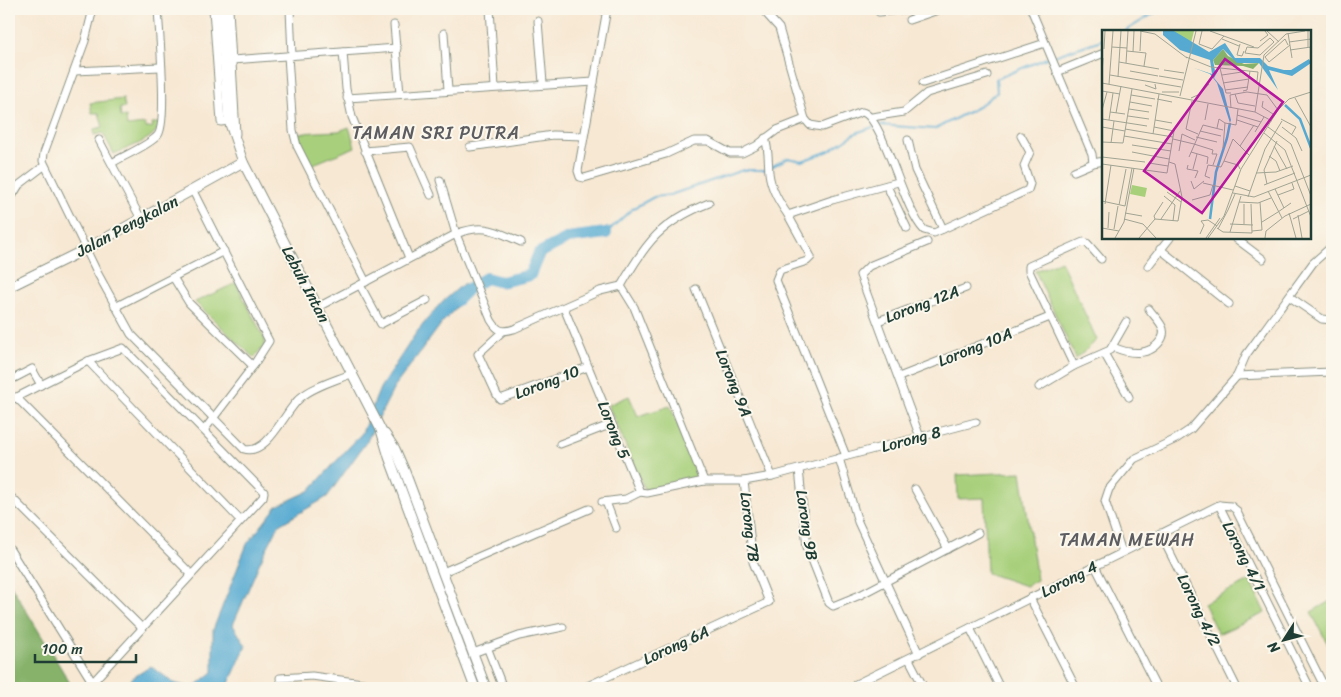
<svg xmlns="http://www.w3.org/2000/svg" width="1341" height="697" font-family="Sriracha,sans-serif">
	<rect width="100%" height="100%" fill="#fbf7ec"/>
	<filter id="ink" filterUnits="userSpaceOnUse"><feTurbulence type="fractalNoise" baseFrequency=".02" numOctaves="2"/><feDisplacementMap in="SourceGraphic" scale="10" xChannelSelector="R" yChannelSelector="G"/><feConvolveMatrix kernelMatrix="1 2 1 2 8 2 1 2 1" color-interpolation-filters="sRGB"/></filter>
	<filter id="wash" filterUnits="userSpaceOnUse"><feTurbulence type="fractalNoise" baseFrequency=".0096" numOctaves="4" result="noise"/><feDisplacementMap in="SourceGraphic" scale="20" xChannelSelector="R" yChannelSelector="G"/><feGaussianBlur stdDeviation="1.12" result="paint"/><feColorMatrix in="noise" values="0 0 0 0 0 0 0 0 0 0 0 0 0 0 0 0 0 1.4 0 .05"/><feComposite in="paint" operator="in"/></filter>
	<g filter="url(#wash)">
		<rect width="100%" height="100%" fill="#f7e8d3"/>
		<g fill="#a8d07b" stroke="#648658">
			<path d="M123 99 125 108H120L121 117H126L127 126 145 124 146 128 153 127 152 123H159C159 139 126 148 114 154L103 133 94 135V129L103 127 99 113H92L90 103Z"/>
			<path d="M349 127 355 147 311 165 301 146 299 133 339 131Z"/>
			<path d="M1061 261 1097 340 1076 359 1035 271Z"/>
			<path d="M236 283 265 340V345L254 358 195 302Z"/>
			<path d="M629 396 638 416 670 406 702 479 645 490 608 405Z"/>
			<path d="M1021 472 1037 580 1026 586 987 573 984 498 958 499 957 475Z"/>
			<path d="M1250 581 1265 613 1218 634 1203 603Z"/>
			<path d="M1332 600V652L1311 612Z"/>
		</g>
		<path fill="#86b26b" stroke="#527850" d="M9 582 73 688H9Z"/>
		<path fill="#56aad2" stroke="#3a7483" d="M464 283 470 293 442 323 395 386 367 441 327 497 279 525 260 562 233 625 246 646 227 688H136L131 679 151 666 174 683 193 688 213 672V630L247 544 277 506 309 491 362 433 380 388 416 333 439 305Z"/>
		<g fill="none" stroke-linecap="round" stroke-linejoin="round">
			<g stroke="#56aad2" stroke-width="2">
				<path d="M1125 31 1161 9"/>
				<path d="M1054 56 1104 39"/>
				<path d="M878 125 935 129 978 107 997 92 996 79 1049 57"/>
				<path d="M771 167 788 158 802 161 829 151 856 133 873 127"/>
				<path d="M606 233 632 209 654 197 670 195 743 170H767"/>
			</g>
			<path stroke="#56aad2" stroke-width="12" d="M457 300 468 289 486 278 501 282 530 275 539 253 568 238 606 233"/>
		</g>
	</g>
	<g filter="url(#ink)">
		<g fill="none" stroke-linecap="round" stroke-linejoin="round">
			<defs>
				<g id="minor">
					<path d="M93 9 85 41 44 153 43 161 98 274 131 334 244 449C268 456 284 412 300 398 314 386 337 380 353 373"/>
					<path d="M213 9 221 122 229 121"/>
					<path d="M290 9 292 56"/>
					<path d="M490 9 495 87"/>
					<path d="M607 9 578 171 580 177 584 178 666 154 694 141H708L730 153H742L756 146 777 130 805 119"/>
					<path d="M762 9 779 28 805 119 810 125 822 127 862 112C883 116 903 209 924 230L934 233 943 229 1028 190 1030 184 1024 166 1030 152 1021 136"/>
					<path d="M1031 9 1092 154 1093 163"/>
					<path d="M879 12 911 9"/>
					<path d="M909 20 941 9"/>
					<path d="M538 21 543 83"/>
					<path d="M394 25 400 94"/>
					<path d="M444 33 448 90"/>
					<path d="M343 52 346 89 352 117 409 258"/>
					<path d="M288 56 293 130 297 146 366 282"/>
					<path d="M232 60 397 48"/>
					<path d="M75 71 160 67"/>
					<path d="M1057 72 1104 53"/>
					<path d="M923 83 1045 43"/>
					<path d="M347 98 594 82"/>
					<path d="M872 117 904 112 927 93 987 75"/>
					<path d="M765 138C769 150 768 160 769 173 771 189 779 202 788 215"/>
					<path d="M99 140 141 219"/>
					<path d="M908 140 915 170 943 229"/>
					<path d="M470 147 553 135 583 136"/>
					<path d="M365 151 410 147 431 195"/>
					<path d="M112 163C123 156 150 145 158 135 168 121 159 30 158 9"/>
					<path d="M1074 171 1093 163 1104 161"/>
					<path d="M440 180 456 234C485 223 495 231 521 242"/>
					<path d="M887 186 907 228"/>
					<path d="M193 191 269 341 253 366 205 429"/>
					<path d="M9 201 19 185 44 166"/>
					<path d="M1235 238 1263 259"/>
					<path d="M1160 249 1229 304"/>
					<path d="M1148 266 1170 238"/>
					<path d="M173 277 189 303 253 366"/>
					<path d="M360 285 381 324 427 300"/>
					<path d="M621 286 634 307 704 481"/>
					<path d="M621 286C646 242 661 222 709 203"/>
					<path d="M696 289 772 476"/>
					<path d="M1290 297 1322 319 1332 320"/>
					<path d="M115 307 224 251"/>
					<path d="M318 307 456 234 491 320C497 330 501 333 514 329L600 291 621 286"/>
					<path d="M564 308 640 492 647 493 704 481H744L772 476 976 422"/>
					<path d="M878 321 966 288"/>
					<path d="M502 332 478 354 497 395 500 399 588 367"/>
					<path d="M1113 347C1129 354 1150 357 1161 340 1163 337 1164 333 1163 329 1161 322 1153 315 1149 309"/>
					<path d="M1104 353 1129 397"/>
					<path d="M88 361 240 520"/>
					<path d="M1074 366 1110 350 1126 322"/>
					<path d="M1237 376 1332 372"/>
					<path d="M899 377 1050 317"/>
					<path d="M9 381 32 369 41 385"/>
					<path d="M1039 387 1074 366 1029 271V266L1083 242 1087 243 1101 259"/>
					<path d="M16 397 191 574"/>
					<path d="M9 401 88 361 123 348 264 492 263 497 92 683"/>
					<path d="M920 437 860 275 869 266 927 242"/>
					<path d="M560 444 612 424"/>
					<path d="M846 456 776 280 780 270 807 261 811 257 788 215 832 200 898 182"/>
					<path d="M839 458 858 522 919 654"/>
					<path d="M799 469 807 547 829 603 833 606 860 595 978 533"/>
					<path d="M915 489 948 549"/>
					<path d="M9 495 142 628"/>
					<path d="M602 502 626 499 640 492"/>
					<path d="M606 502 616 528"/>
					<path d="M1219 505 1310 688"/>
					<path d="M1160 533 1237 688"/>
					<path d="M9 548 96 688"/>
					<path d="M1122 552 1105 501 1109 489 1134 459 1176 439 1191 429 1237 376 1246 355 1313 263 1332 246"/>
					<path d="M1095 566 1157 688"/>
					<path d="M443 572 589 509"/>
					<path d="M1030 598 1076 688"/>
					<path d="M970 628 1000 688"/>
					<path d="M487 647 503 688"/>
					<path d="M473 653 519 636 563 627"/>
					<path d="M909 659 924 688"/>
					<path d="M280 678 312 676 398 688"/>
					<path d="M856 684 1219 505 1231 506 1236 510 1325 688"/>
					<path d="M583 688 769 602 753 562 744 481"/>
				</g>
				<g id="major">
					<path d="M220 9 229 121 243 162 381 430 389 457 475 688"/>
					<path d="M228 9 235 134"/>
					<path d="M9 287 86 249 243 162"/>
					<path d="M385 434 395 449 405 472 486 688"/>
				</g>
			</defs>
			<use href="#minor" stroke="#8b9284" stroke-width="9"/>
			<use href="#major" stroke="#8b9284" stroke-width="11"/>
			<use href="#minor" stroke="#fff" stroke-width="7"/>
			<use href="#major" stroke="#fff" stroke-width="9"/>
		</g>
	</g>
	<g text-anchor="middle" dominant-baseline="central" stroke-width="4" stroke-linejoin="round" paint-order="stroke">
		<g font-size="16" fill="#1f3d34" stroke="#fbf7ec">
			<text transform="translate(127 226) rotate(-28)">Jalan Pengkalan</text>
			<text transform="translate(306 284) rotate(62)">Lebuh Intan</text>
			<text transform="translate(922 304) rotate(-21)">Lorong 12A</text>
			<text transform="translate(975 347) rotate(-22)">Lorong 10A</text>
			<text transform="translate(547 382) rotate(-21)">Lorong 10</text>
			<text transform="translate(734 383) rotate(68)">Lorong 9A</text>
			<text transform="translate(614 430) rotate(68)">Lorong 5</text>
			<text transform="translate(911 439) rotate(-15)">Lorong 8</text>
			<text transform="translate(807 525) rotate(81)">Lorong 9B</text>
			<text transform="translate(750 527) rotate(83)">Lorong 7B</text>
			<text transform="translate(1244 556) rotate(63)">Lorong 4/1</text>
			<text transform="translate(1069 579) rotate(-27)">Lorong 4</text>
			<text transform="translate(1199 610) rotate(64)">Lorong 4/2</text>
			<text transform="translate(676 645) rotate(-25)">Lorong 6A</text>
		</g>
		<g font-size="18" letter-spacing="1" fill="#5d5d61" stroke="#fbf7ec">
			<text x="436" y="133">TAMAN SRI PUTRA</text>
			<text x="1127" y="540">TAMAN MEWAH</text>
		</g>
	</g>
	<g transform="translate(1102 30)">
		<rect width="209" height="209" fill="#f7e8d3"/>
		<path d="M72 1H92L89 13 73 3ZM30 155 45 158 43 167 28 164Z" fill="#a8d07b"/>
		<path d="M121 19 126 26 142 34 157 33 151 39 141 36 113 35 111 30Z" fill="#86b26b"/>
		<path d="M61 1H72L107 22 123 13 133 28H158L166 36 182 40H189L207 29 209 33 190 46 167 40 176 60 157 33H135L121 19 111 30 113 41H116L112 48 121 59 129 90 128 93 115 53 108 44 92 38 110 44 108 30 78 20 61 5Z" fill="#56aad2"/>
		<path fill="none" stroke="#56aad2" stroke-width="2.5" d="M183 75 198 89 209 118M125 108 128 93M108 189 114 142 125 108"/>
		<path fill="none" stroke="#a1a493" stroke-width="1" d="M38 1 53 4 85 28M100 1 97 14 110 19 122 6M108 1 152 17M165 1 177 12M206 1V17M186 3 190 28M168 8 172 12 158 25 143 23 145 17 156 18ZM120 9 137 16M158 11 166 5 163 1M187 12 209 9M138 14 135 25 140 26 142 21M186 15 183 9 163 27 167 32 188 15M10 17 25 18M2 19 3 1M188 20 209 17M25 21 44 23 42 36M38 21 39 1M31 22 32 1M84 27 109 37 156 42 155 51M17 32 57 39M24 33 26 1M118 38 124 63H129M62 40 82 43M28 41 56 46M0 44 1 28M8 45 79 57M120 45 140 42V40M57 46 81 50M16 47 19 1M0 53 153 82 170 91M121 53 147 49M7 54 11 1M43 55 54 59 53 54M123 60 146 57M0 61 18 64M141 61 145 60 148 41M60 62H77M133 64 136 73 153 76M29 65 53 69M78 66 94 1M89 68 98 64 107 54M193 68 209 97M55 69 70 72M90 71 84 99 96 104M161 71 160 77 171 84M28 72 50 76M129 78 128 65 145 62 165 65 176 80M27 79 47 82M0 80 5 62M8 82 23 84M153 82 162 25 184 4 203 1M14 83 19 56M135 85 159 92M26 86 47 89M0 89 45 96M179 89 194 97 190 104M7 90 11 63M53 90 70 93M103 90 106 74M135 90 156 97M123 93 134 95 136 79M0 97 23 101M52 97 72 101 73 98M166 97 189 114 209 166M180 97 194 108 200 121M115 98 117 89 123 93M23 99 71 107M98 101 119 106M153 102 162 87M162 103 183 120 209 187M51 104 57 64M22 106 70 114M94 107 115 112M71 109 92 114M0 112 21 113 30 59M9 113 12 91M92 114 111 120 110 124H115L111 135M30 115 69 121M138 116 152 95M172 116 185 139M121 118 123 93M77 121 80 104 93 110M30 122 67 129M89 122 106 127 105 134M167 126 174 131 178 141M0 127 43 132M87 127 101 95 121 100M122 131 131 109 147 125M67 132 73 134 80 167 76 191M47 133 66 136M0 134 65 143M86 135 85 139 96 141 93 148M91 139 95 124M65 143 72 101M154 143 174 142 191 136M108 148 103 146 106 135 119 137 122 131 136 135 138 139M89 151 92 159 102 151M101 153 131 160M165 154 162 140 175 111M162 155 193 143M133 156 148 161M173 159 182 178M166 161 180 188M65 162 79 172M131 163 152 167 209 145M176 165 192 159 190 153M62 166 73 175 71 191M146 167 163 119 180 91M90 170 108 165 111 155M0 171 23 176M137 172 156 173 169 168M3 174 9 135M142 174V194M17 175 24 139M23 176 30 138M126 180 133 164M176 182 189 173M23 183 40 186M187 183 194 208M196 185 200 208M22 189 41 194 54 208M53 189 52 186 61 172M59 189 78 161M191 189 207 181M160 192 176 182M128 194 151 195M0 198 17 201M6 198 7 182M115 198 121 202 150 203 149 174M12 199 16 176M116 199 126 180M150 201 160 200 158 172M128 202 139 166M98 204 102 195 99 191 106 190 115 196M13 208 22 192 32 138M37 208 53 189 76 191M104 208 118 188M106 208 122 186 139 139 176 80 187 69 209 62M163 208 164 201 183 186 209 174"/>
		<path fill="#b5179e" fill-opacity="0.15" stroke="#b5179e" stroke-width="2.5" d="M123 29 181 72 100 183 42 141Z"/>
		<rect width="209" height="209" fill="none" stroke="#1f3d34" stroke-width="2.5"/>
	</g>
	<rect width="1341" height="697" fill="none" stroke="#fbf7ec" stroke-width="30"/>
	<g transform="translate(1284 640) rotate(234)" stroke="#fbf7ec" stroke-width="4" paint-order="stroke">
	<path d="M0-4L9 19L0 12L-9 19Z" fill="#1f3d34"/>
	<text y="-8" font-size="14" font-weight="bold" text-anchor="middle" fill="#1f3d34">N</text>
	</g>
	<path d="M35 654v8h101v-8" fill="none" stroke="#1f3d34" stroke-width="2.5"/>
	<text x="42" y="654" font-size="15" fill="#1f3d34" stroke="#fbf7ec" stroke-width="4" paint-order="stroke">100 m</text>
</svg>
